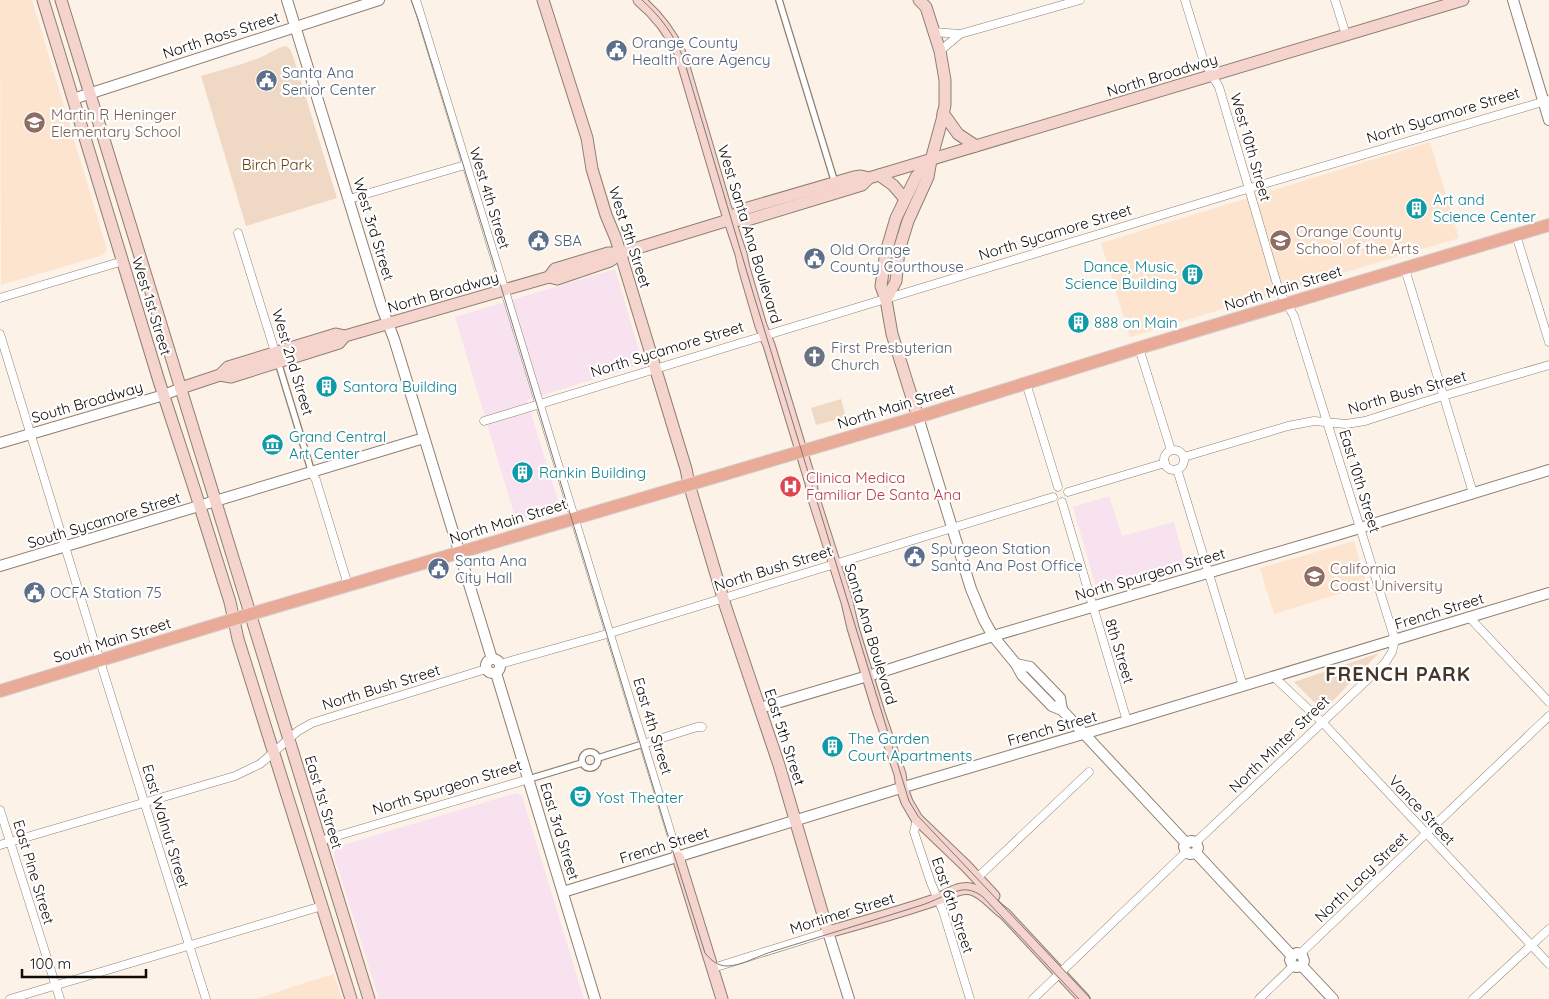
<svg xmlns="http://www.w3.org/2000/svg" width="1549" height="999" font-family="Quicksand,sans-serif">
	<rect width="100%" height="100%" fill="#fcf2e8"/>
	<g fill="#f9e2ef">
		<path d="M615 269 643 364 527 400 561 511 517 524 455 317Z"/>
		<path d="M1109 496 1122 536 1174 522 1186 566 1098 594 1073 507Z"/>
		<path d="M516 793 519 794 522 796 584 999H379L334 856 335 850 339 846Z"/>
	</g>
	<g fill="#fce4cf">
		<path d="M0 0H32L107 249 103 255 1 285Z"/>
		<path d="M1430 142 1459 238 1130 337 1101 243Z"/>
		<path d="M1354 541 1367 585 1274 614 1260 568Z"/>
		<path d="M334 974 342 999H256L304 983Z"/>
	</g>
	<g fill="#efd9c4">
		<path d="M286 46 290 49 293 56 337 198 246 226 201 76C221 70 242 65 261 57 269 54 277 47 286 46Z"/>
		<path d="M841 399 846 417 816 425 811 408Z"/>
		<path d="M1379 653 1323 711 1294 682Z"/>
	</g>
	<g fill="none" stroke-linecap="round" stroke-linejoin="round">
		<defs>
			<g id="pedestrian">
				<path d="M779 0 835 183"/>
				<path d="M278 362 312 473"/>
				<circle cx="590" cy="760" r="8"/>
				<path d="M598 758 643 744"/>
				<path d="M529 779 582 763"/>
			</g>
			<g id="minor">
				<path d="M416 0 678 857"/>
				<path d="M1185 0 1204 62 1219 87 1279 291 1294 316 1395 640 1392 652 1385 663 1196 842"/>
				<path d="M1335 0 1346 35"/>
				<path d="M934 32 960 34 1080 0"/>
				<path d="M940 51 960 34"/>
				<path d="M349 199 465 165"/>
				<path d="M238 233 276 355"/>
				<path d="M1516 235 1549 342"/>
				<path d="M1405 269 1473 493"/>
				<path d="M0 298 123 261"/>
				<path d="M0 334 100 661 206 999"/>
				<path d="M1139 348 1171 450"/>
				<path d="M1026 383 1058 487"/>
				<path d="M484 421 1257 186 1549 100"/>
				<circle cx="1174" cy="460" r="10"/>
				<path d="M1184 457 1288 426 1314 421 1346 424 1365 421 1443 396 1549 365"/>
				<path d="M1177 469 1243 686"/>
				<path d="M312 473 316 480 348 585"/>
				<path d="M1068 492 1165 463"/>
				<path d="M1062 502 1127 721"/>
				<path d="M1469 617 1549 702"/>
				<path d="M500 664 607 634 1053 497"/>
				<path d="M1274 677 1322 722 1549 964"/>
				<path d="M643 744 697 727H702"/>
				<path d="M0 810 60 999"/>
				<path d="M917 819 914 832 931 883 943 911 970 999"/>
				<path d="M320 841 529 779"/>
				<path d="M0 845 235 776 260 764 298 731 312 723 486 669"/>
				<path d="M977 878 1089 772"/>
				<path d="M1300 954 1549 716"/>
				<path d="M713 968 828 932"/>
				<path d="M10 999 322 906"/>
				<path d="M1033 999 1186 852"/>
				<path d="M1259 999 1293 966"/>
				<path d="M1473 999 1549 929"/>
			</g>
			<g id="tertiary">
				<path d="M287 0 382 308 394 339 492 659"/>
				<path d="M1513 0 1549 120"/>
				<path d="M73 99 379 0"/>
				<path d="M918 417 971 589 984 620 993 636 1016 664 1022 675 1052 706 1062 710 1186 843"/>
				<path d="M0 443 164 395 181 388"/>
				<path d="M0 566 424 438"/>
				<circle cx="493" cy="666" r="7"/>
				<path d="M1016 664 1030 667 1060 698 1062 710"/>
				<path d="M496 673 595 999"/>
				<path d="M760 708 881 672 993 636 1337 535 1549 470"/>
				<path d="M1186 843 1191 841 1196 842 1198 848 1196 853"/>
				<path d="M1186 843 1184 847 1186 852 1190 854 1196 853"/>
				<path d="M1196 853 1292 956"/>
				<path d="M563 892 904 787 1127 721 1549 593"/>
				<path d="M828 932 849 999"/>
				<path d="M1292 956 1297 953 1302 955 1304 961 1302 966"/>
				<path d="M1292 956 1290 960 1292 964 1296 967 1302 966"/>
				<path d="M1302 966 1333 999"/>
			</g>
			<g id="secondary">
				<path d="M43 0 159 381 196 494 230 602 238 639 351 999"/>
				<path d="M61 0 369 999"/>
				<path d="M543 0 587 138 592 169 606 215 616 239 686 469 689 484 726 608 779 765 828 932C864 922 900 912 935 900 947 896 958 886 971 889 984 892 994 907 1005 914L1084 999"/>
				<path d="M639 0C657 15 670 32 680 53L725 206 741 254 744 268 761 326 769 345 811 483 813 496 847 602 853 628 879 713 900 774 902 788 907 802 917 819 966 866 994 896"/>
				<path d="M943 113 958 134 976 146"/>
				<path d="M879 175 893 185 905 199"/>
				<path d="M730 219 744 221 862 185 869 178 1463 0"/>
				<path d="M549 277 555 269 608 253H621L722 222 730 219 741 210 854 177 861 176 869 178"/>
				<path d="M886 300 896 281 899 250 908 221 928 177 931 160 942 120 945 105V80L940 51 926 7 919 0"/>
				<path d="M220 375 228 367 336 334 345 336"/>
				<path d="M181 388 220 375 231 377 339 343 345 336 549 277 557 279 610 261 621 253"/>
				<path d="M918 417 892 334 886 300 881 286 886 252 896 218 916 177 929 161"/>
				<path d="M678 857 722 999"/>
			</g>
			<path id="primary" d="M0 691 251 614 918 417 1139 348 1549 225"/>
		</defs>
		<use href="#pedestrian" stroke="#8e7f71" stroke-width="8"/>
		<use href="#minor" stroke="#8e7f71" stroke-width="9"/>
		<use href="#tertiary" stroke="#8e7f71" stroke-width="12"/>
		<use href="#secondary" stroke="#8e7f71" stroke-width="13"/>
		<use href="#primary" stroke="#d4d3d2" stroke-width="14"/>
		<use href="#pedestrian" stroke="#fff" stroke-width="5.5"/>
		<use href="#minor" stroke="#fff" stroke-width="8"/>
		<use href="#tertiary" stroke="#fff" stroke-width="10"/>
		<use href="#secondary" stroke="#f4d4cc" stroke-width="11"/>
		<use href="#primary" stroke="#e9aa98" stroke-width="12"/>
		<g stroke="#817972" stroke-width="1">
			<path d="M411 0 418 19 502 290 666 829 705 953C711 960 717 966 727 966 741 966 760 955 774 951 822 936 871 921 919 906 933 902 949 892 962 890 969 889 977 892 983 897L1079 999"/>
			<path d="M642 0C661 17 675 36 684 60L754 296 909 801 918 816 1091 999"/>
		</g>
	</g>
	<defs>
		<symbol id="civic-disc" viewBox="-11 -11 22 22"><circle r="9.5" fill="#5c6f8a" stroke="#fff"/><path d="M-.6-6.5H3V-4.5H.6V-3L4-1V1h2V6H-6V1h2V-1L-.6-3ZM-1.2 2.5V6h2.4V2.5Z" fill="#fff"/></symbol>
		<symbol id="school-disc" viewBox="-11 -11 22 22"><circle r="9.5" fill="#8d6e63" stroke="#fff"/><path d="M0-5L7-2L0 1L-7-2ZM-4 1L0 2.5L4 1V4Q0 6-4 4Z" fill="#fff"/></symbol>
		<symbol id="building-disc" viewBox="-11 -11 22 22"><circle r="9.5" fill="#0f9aa8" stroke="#fff"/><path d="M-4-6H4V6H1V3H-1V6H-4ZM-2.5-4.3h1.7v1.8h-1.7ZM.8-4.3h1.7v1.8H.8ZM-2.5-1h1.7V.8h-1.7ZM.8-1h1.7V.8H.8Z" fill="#fff"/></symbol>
		<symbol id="church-disc" viewBox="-11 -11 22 22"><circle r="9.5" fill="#6b7280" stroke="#fff"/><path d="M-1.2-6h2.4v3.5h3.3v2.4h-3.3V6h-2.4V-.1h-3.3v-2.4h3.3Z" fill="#fff"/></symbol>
		<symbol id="museum-disc" viewBox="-11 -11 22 22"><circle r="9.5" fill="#0f9aa8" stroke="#fff"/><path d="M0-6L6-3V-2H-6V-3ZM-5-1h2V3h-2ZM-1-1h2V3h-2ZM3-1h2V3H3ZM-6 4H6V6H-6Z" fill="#fff"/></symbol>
		<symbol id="hospital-disc" viewBox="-11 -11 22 22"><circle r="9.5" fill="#e0444e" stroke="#fff"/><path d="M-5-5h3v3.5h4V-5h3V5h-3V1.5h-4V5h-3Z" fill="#fff"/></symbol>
		<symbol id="university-disc" viewBox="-11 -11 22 22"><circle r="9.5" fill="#8d6e63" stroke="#fff"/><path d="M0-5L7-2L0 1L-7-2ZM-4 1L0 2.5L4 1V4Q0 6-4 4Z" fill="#fff"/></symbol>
		<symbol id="theatre-disc" viewBox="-11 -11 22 22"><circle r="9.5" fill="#0f9aa8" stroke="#fff"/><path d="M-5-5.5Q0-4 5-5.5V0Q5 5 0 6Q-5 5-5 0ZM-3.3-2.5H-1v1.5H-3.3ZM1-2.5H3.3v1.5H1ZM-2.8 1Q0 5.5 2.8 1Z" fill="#fff"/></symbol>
	</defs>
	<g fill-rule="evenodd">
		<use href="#civic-disc" x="604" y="38" width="25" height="25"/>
		<use href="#civic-disc" x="254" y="68" width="25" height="25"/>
		<use href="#school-disc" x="22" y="110" width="25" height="25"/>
		<use href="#building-disc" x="1404" y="196" width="25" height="25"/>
		<use href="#civic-disc" x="526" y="228" width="25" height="25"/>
		<use href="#school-disc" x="1268" y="228" width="25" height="25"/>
		<use href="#civic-disc" x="802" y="246" width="25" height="25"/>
		<use href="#building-disc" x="1180" y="262" width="25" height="25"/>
		<use href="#building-disc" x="1066" y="310" width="25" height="25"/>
		<use href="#church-disc" x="802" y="344" width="25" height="25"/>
		<use href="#building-disc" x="314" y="374" width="25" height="25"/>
		<use href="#museum-disc" x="260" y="432" width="25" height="25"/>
		<use href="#building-disc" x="510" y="460" width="25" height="25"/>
		<use href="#hospital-disc" x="778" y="474" width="25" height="25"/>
		<use href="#civic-disc" x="902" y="544" width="25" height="25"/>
		<use href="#civic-disc" x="426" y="556" width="25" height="25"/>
		<use href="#university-disc" x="1302" y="564" width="25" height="25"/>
		<use href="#civic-disc" x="22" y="580" width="25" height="25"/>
		<use href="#building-disc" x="820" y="734" width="25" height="25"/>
		<use href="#theatre-disc" x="568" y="784" width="25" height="25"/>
	</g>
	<g text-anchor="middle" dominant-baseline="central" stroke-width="4.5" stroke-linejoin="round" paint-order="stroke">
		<g font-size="15" fill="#100a06" stroke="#fff">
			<text transform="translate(221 35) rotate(-18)">North Ross Street</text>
			<text transform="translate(1162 75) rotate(-17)">North Broadway</text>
			<text transform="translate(1443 115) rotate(-17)">North Sycamore Street</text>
			<text transform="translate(1251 147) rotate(74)">West 10th Street</text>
			<text transform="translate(490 198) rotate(73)">West 4th Street</text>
			<text transform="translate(374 229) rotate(73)">West 3rd Street</text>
			<text transform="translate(1055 232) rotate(-17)">North Sycamore Street</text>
			<text transform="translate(750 234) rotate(73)">West Santa Ana Boulevard</text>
			<text transform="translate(630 237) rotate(72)">West 5th Street</text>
			<text transform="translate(1283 288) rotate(-17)">North Main Street</text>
			<text transform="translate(443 292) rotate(-16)">North Broadway</text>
			<text transform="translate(152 306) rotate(73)">West 1st Street</text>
			<text transform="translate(667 349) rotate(-17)">North Sycamore Street</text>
			<text transform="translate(293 362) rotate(73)">West 2nd Street</text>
			<text transform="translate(1407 392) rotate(-16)">North Bush Street</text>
			<text transform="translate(87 402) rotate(-16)">South Broadway</text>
			<text transform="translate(896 406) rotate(-17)">North Main Street</text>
			<text transform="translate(1360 481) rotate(73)">East 10th Street</text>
			<text transform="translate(104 520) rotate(-17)">South Sycamore Street</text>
			<text transform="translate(508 521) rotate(-17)">North Main Street</text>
			<text transform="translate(773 568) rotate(-17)">North Bush Street</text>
			<text transform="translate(1150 574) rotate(-16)">North Spurgeon Street</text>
			<text transform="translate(1439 611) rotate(-17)">French Street</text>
			<text transform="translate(871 634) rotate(73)">Santa Ana Boulevard</text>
			<text transform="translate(112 640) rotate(-17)">South Main Street</text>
			<text transform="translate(1120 651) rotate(73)">8th Street</text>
			<text transform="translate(381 687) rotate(-17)">North Bush Street</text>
			<text transform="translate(653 726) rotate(73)">East 4th Street</text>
			<text transform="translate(1052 728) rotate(-16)">French Street</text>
			<text transform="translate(785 737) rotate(72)">East 5th Street</text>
			<text transform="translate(1279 744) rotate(-44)">North Minter Street</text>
			<text transform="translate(447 787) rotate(-17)">North Spurgeon Street</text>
			<text transform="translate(324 802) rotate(73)">East 1st Street</text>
			<text transform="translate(1422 810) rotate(47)">Vance Street</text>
			<text transform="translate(166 826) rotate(73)">East Walnut Street</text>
			<text transform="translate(560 831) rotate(73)">East 3rd Street</text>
			<text transform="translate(664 845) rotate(-17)">French Street</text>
			<text transform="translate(34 872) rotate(73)">East Pine Street</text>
			<text transform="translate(1361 877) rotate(-44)">North Lacy Street</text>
			<text transform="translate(953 905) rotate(71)">East 6th Street</text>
			<text transform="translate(842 913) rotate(-17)">Mortimer Street</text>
		</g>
		<g font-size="15" fill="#4e5e75" stroke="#fff" text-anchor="start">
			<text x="632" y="42">Orange County<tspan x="632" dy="17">Health Care Agency</tspan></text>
			<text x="282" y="72">Santa Ana<tspan x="282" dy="17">Senior Center</tspan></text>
			<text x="554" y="240">SBA</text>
			<text x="830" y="249">Old Orange<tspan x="830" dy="17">County Courthouse</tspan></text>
			<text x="931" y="548">Spurgeon Station<tspan x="931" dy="17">Santa Ana Post Office</tspan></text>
			<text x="455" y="560">Santa Ana<tspan x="455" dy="17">City Hall</tspan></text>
			<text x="50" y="592">OCFA Station 75</text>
		</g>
		<g font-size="15" fill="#785e54" stroke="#fff" text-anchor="start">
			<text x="51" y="114">Martin R Heninger<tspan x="51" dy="17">Elementary School</tspan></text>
			<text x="1296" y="231">Orange County<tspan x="1296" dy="17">School of the Arts</tspan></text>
			<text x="1330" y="568">California<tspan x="1330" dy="17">Coast University</tspan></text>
		</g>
		<g font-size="15" fill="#683f0f" stroke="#fff">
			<text x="277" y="164">Birch Park</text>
		</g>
		<g font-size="15" fill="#0d838f" stroke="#fff" text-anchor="start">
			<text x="1433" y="199">Art and<tspan x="1433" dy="17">Science Center</tspan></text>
			<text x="1177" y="266" text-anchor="end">Dance, Music,<tspan x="1177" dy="17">Science Building</tspan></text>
			<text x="1094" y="322">888 on Main</text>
			<text x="343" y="386">Santora Building</text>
			<text x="289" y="436">Grand Central<tspan x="289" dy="17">Art Center</tspan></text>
			<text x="539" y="472">Rankin Building</text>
			<text x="848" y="738">The Garden<tspan x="848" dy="17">Court Apartments</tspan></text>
			<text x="596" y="797">Yost Theater</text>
		</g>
		<g font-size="15" fill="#5b616d" stroke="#fff" text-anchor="start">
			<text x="831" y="347">First Presbyterian<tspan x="831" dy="17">Church</tspan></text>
		</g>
		<g font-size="15" fill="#be3a42" stroke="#fff" text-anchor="start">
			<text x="806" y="477">Clinica Medica<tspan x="806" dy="17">Familiar De Santa Ana</tspan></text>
		</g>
		<g font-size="20" font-weight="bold" letter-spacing="1" fill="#44362a" stroke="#fff">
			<text x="1398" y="673">FRENCH PARK</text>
		</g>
	</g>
	<path d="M22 969v8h124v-8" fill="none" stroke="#100a06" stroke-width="2.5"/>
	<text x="30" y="969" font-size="15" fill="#100a06" stroke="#ffffff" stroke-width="4" paint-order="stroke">100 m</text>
</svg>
